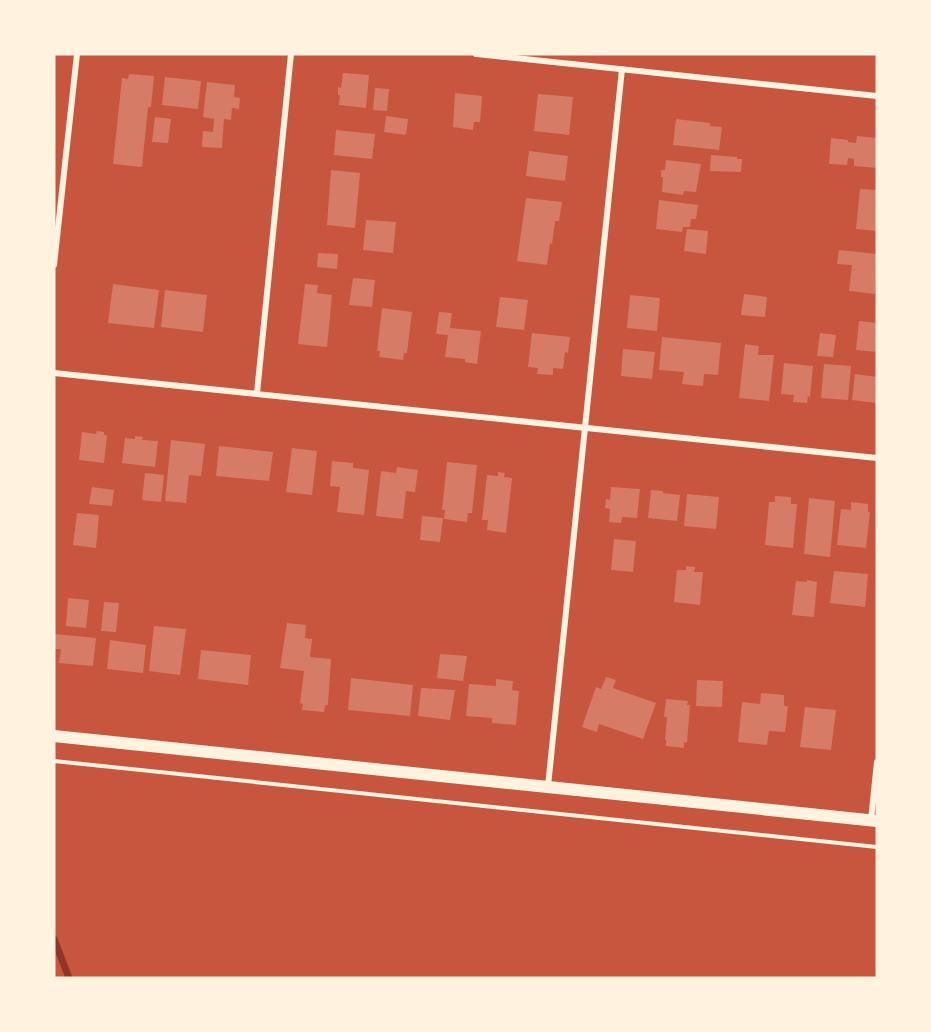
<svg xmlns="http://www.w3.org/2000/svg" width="931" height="1032" font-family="'Sofia Sans Condensed',sans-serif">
	<rect width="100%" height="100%" fill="#c8553d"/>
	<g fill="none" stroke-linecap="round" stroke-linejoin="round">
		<path stroke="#8f3625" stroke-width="7" d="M54 939 69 978"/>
	</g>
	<g fill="#d67c66">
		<path d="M343 73 369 75 366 108 339 105 340 95H338V87L341 88Z"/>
		<path d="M129 74 154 76 151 107H148L142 167 113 164 122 78 128 79Z"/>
		<path d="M165 77 201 81 198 109 162 105Z"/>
		<path d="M207 82 235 85 234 97 240 98 239 109 232 108 231 120 224 119 222 148 202 147 203 131 213 132 214 119 203 117Z"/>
		<path d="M375 88 389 89 387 111 373 110Z"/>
		<path d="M455 93 482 96 480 122H474L473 130 453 127Z"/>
		<path d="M538 94 573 97 569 135 534 131Z"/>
		<path d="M386 116 408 119 406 135 384 132Z"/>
		<path d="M155 117 171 119 168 143 152 142Z"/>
		<path d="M676 119 710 123V126L722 127 719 150 673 145Z"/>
		<path d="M336 130 375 134 372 159 334 155Z"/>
		<path d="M857 136 877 138V168L854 166V159L848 158 847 165 829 164 831 138 848 140V142L856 143Z"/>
		<path d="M529 151 568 156 565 181 526 176Z"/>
		<path d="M711 155 737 157V159H742L741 172 710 171Z"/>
		<path d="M666 160 701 164 696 192 684 191 683 195 662 192 663 177H661V170H665Z"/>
		<path d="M331 170 360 173 355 228 327 225Z"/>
		<path d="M860 189 877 190V231L856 229Z"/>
		<path d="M526 198 562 202 559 221H555L552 244 550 243 547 265 517 261Z"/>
		<path d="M659 200 698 205 696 219H691L690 227H683L682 232 656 229Z"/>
		<path d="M366 220 396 222 393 253 363 250Z"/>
		<path d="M687 229 708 231 706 254 684 251Z"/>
		<path d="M839 250 877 254 875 294 849 291 852 265 837 264Z"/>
		<path d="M318 253 338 254 337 269 317 267Z"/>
		<path d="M353 278 375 280 372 307 349 305Z"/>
		<path d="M113 284 159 290 154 328 108 323Z"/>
		<path d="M305 284 318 285 317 293 332 295 327 347 298 344Z"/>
		<path d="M165 290 207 295 203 332 161 327Z"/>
		<path d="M744 294 767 297 765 317 741 315Z"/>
		<path d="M630 295 660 298 657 331 627 328Z"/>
		<path d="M500 297 528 300 524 330 496 327Z"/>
		<path d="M382 308 412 312 407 353H404L403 360 379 357 380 351H377Z"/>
		<path d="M439 312 452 313 450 328 481 331 477 364 465 362V359L445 357 448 335 436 334Z"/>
		<path d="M859 321 877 323V352L856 350Z"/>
		<path d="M532 333 570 337 568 353 565 352 563 369 553 368V375L537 374 538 368 528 367Z"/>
		<path d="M820 333 836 335 833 357 817 356Z"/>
		<path d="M662 337 721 343 718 375 704 374 703 386 682 384 684 372 659 370Z"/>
		<path d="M745 344 759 346 758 355H774L769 401 739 398Z"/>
		<path d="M623 349 655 352 652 379 621 376Z"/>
		<path d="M784 363 813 366 810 397 808 396 807 403 793 402 794 395 781 394Z"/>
		<path d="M824 364 851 366 848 400 821 398Z"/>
		<path d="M855 374 877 377V403L852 400Z"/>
		<path d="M97 431 104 432V435H107L104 463 79 460 82 432 96 434Z"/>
		<path d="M135 436 143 437 142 440 158 441 155 467 122 463 125 438 135 439Z"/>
		<path d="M171 440 205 444 201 476 189 475 186 503 165 501Z"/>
		<path d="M219 446 273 452 269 481 216 476Z"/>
		<path d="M292 448 317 451 312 495 286 492Z"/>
		<path d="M332 461 353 463V468L369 470 364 515 337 512 340 487 330 486Z"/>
		<path d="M447 462 477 465 472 513H468L467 522 444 519 445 510H442Z"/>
		<path d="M397 467 418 470 415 492 406 491 403 519 376 516 381 471 396 473Z"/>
		<path d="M498 472 505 473 504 477 512 478 506 533 487 530 488 520H482L487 475 498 476Z"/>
		<path d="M145 473 164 475 161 502 142 500Z"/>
		<path d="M92 487 114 490 112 506 89 504Z"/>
		<path d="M611 487 640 489 637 518 622 517 621 523 609 522 610 509 605 508 606 499 610 500Z"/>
		<path d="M651 490 663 491V493L680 495 677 521 648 518Z"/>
		<path d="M687 494 719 497 716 529 684 526Z"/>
		<path d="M775 496 791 497V504H797L793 548 765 545 769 502H775Z"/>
		<path d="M809 498 835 501 830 557 804 554Z"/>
		<path d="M851 502 868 504V512H870L866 548 837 545 841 509 851 510Z"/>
		<path d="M77 513 99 515 96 548 73 545Z"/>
		<path d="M422 516 443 518 440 542 420 540Z"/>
		<path d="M614 539 636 541 633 572 611 570Z"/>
		<path d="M686 566 695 567 694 572H703L700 605 674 602 677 570H686Z"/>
		<path d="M834 571 868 574 865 607 830 603Z"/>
		<path d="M807 580 817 582 814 617 792 615 796 581 807 582Z"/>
		<path d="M68 598 89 600 86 628 66 626Z"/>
		<path d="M104 602 119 603 116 632 101 631Z"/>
		<path d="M287 623 306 625 305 638 312 639 310 657 331 659 328 705H325L324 712 302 710 303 704 300 703 304 671 280 668Z"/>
		<path d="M154 626 186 629 180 675 149 671Z"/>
		<path d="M55 634 96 638 93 666 59 663 61 649H54Z"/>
		<path d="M110 640 146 645 143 673 107 669Z"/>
		<path d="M201 650 251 655 248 685 198 679Z"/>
		<path d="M440 654 467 656 463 681 437 678Z"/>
		<path d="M606 677 616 680 613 688 656 703 643 739 599 724 597 732 582 727 596 687 601 689Z"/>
		<path d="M351 678 413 685 410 716 348 710Z"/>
		<path d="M496 679 513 681 512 690 519 691 516 725 492 723V718L466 716 469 684 496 686Z"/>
		<path d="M697 680 723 681 722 707 696 706Z"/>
		<path d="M421 688 455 690 450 720 418 716Z"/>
		<path d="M761 693 784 695V706H788L785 732 769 731 767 745 738 742 742 702 760 704Z"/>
		<path d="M666 699 688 701 687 705H690L687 743 684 742V748L666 746V740H665L667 717H664Z"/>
		<path d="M805 707 836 710 831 750 800 747Z"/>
	</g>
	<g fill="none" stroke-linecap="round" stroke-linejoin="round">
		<path stroke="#fff3e0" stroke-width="4" d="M54 761 877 847"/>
		<g stroke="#fff3e0" stroke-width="6">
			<path d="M476 54 877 96"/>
			<path d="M54 265 77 54"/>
			<path d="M54 373 877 458"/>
			<path d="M257 393 291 54"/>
			<path d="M548 786 622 69"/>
			<path d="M871 820 877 762"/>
		</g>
		<path stroke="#fff3e0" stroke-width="12" d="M54 736 877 821"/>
	</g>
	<rect width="931" height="1032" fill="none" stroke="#fff3e0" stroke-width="111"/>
</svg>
